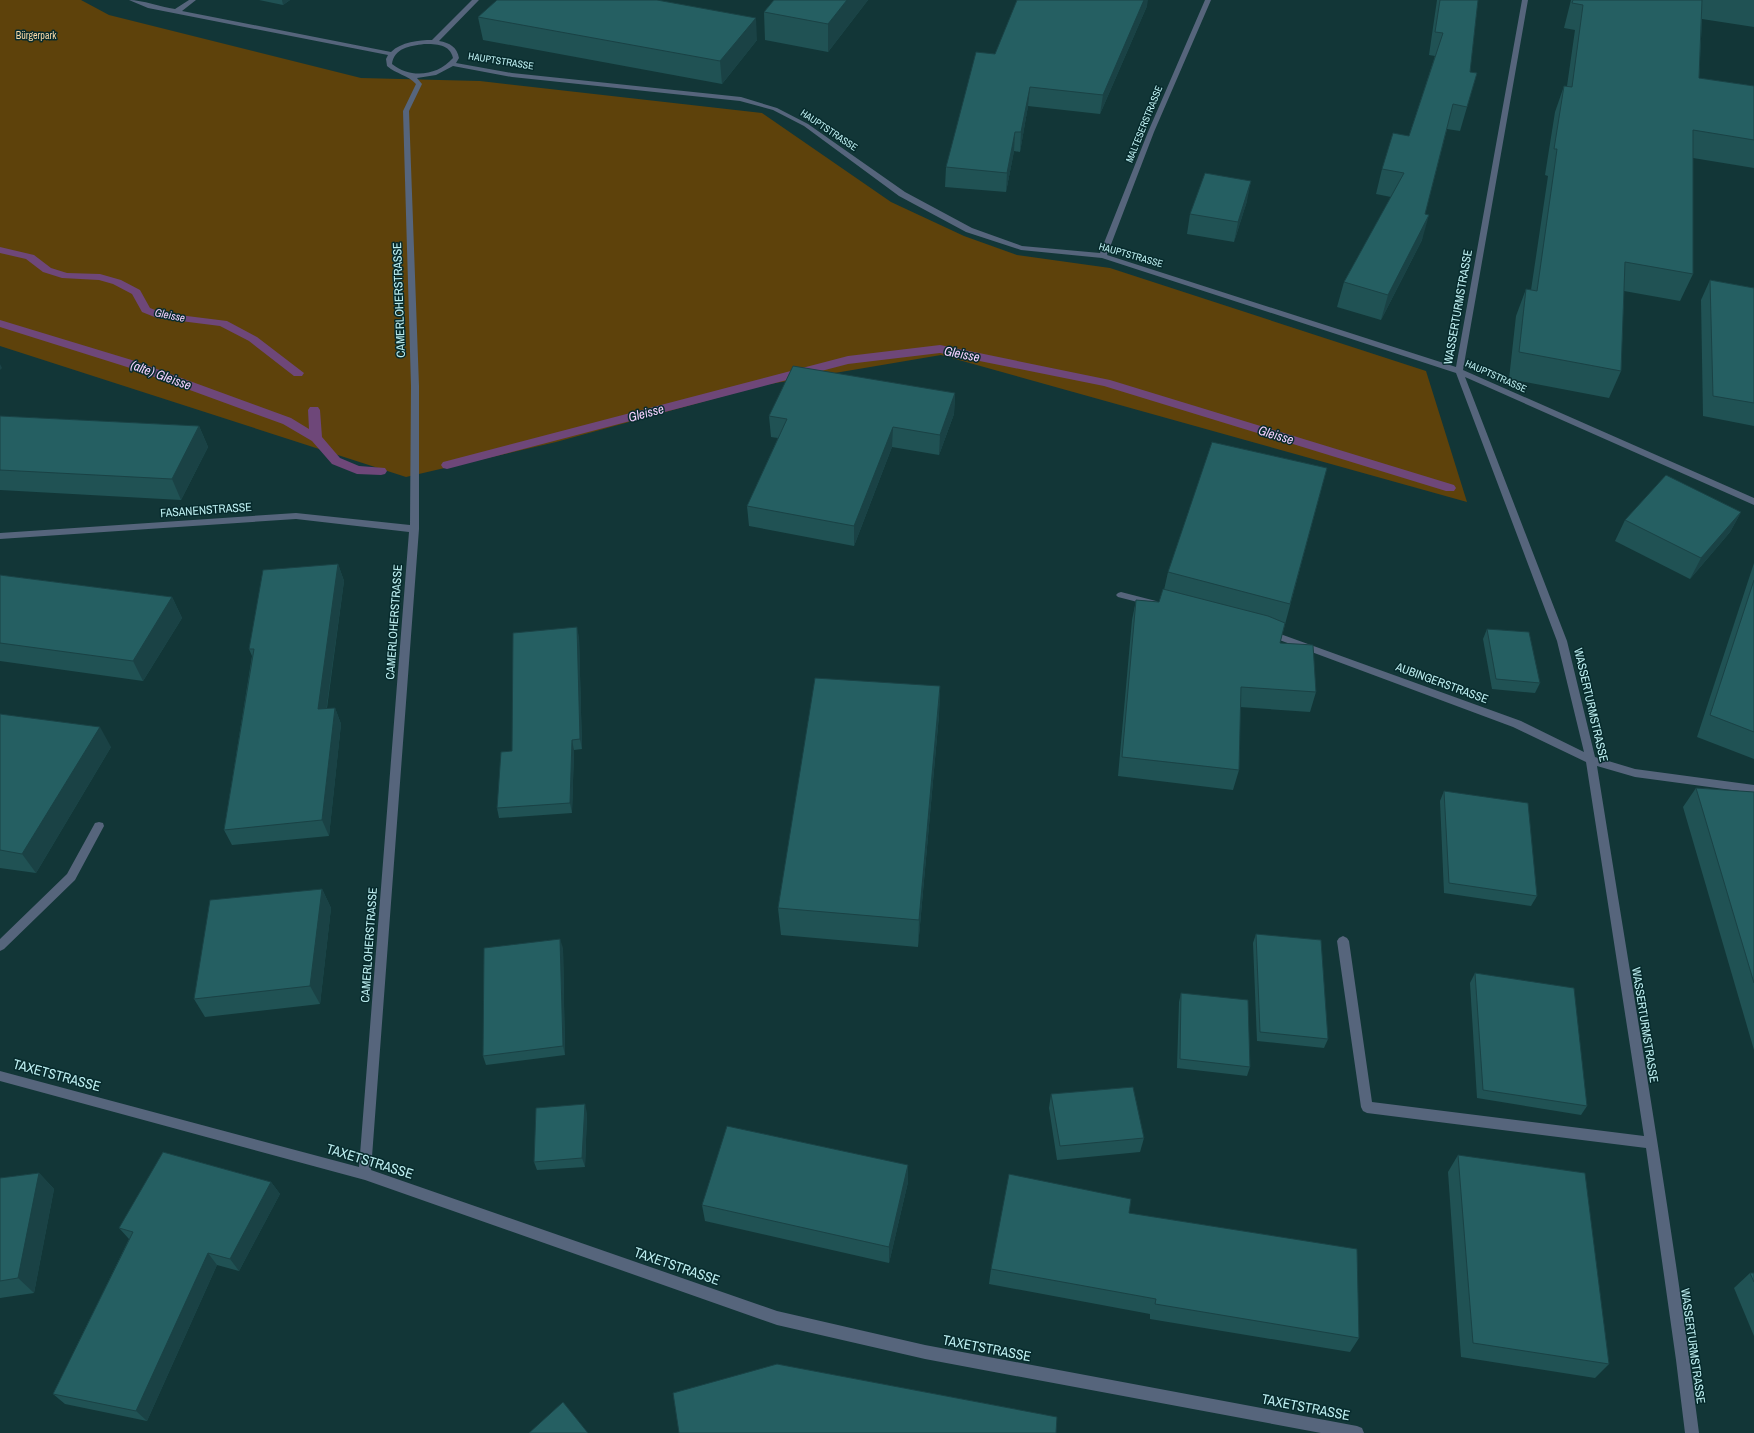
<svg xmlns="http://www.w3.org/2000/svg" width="1754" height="1433" font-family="'Archivo Narrow',sans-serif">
	<rect width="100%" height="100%" fill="#123637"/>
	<path fill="#5e420b" d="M0 0H81L109 15 361 78 480 81 762 113 891 202 964 236 1017 255 1110 268 1426 371 1467 502 941 355 764 385 556 442 406 477 0 346Z"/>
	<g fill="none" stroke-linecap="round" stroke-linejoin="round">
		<g fill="#6e4779" fill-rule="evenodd">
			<path d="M0 247 34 255 51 268 67 273 100 274 121 280 140 290 150 308 163 313 227 321 257 337 304 373 302 376H294L249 341 220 326 157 318 142 312 132 294 113 284 99 280 62 278 43 272 26 259 0 253Z"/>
			<path d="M0 320 135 361 291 418 309 429 308 410 310 407H318L320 410 322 437 340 458 359 466 385 468 387 471 385 474 381 475 357 474 332 464 312 441 283 424 127 367 0 327Z"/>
			<path d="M940 345 1110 380 1454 485 1456 488 1454 491H1446L1104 386 940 353 848 364 447 469 443 468 441 465 443 462 447 461 848 356Z"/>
		</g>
		<g fill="#56657c" fill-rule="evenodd">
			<path d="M129 0C143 0 160 7 175 9L189 0H196L182 11 391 52C401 42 419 40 432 40L472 0H479L439 41C450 43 457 47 459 58L456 63 512 73 741 97 777 108 808 124 905 192 972 228 1022 246 1100 253 1148 132 1205 0H1211L1154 132 1107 255 1456 367 1522 0H1528L1463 370 1754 498V505L1465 377 1567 641 1595 757 1635 769 1754 785V793L1635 777 1597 766C1632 988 1671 1210 1699 1433H1685L1676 1360 1646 1148 1367 1113 1363 1111 1361 1107 1337 941 1339 938 1343 936 1347 938 1349 941 1372 1102 1644 1136 1586 762 1513 727 1266 635 1264 633 1269 629 1272 631 1521 721 1584 752 1557 641 1456 373 1102 258 1021 250 966 232 899 196 804 126 773 110 740 101 512 77 453 66 436 75 417 78 422 84 409 111 419 386V529L371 1170 777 1311 925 1345 1357 1426 1362 1428 1364 1433H1321L925 1359 777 1325 365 1180 0 1081V1071L359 1167 409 532 296 519 0 539V533L296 513 410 525 411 386 403 111 416 84C408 75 396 74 387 66L386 59 388 55 148 8ZM424 44C436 44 450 44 453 58 437 76 411 79 392 64 394 48 410 46 424 44Z"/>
			<path d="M1121 592 1156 601 1158 603 1153 606 1118 597 1116 595 1118 593Z"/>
			<path d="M99 822 103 823 104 826 75 880 4 949 0 951V939L67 874 95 823Z"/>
		</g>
	</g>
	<g fill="#205254">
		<path d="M259 0H290L283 5Z"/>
		<path d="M774 0H868L828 52 765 40 764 12Z"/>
		<path d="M1437 0H1478L1470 72 1477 73 1460 131 1447 129 1425 214 1422 240 1381 320 1337 307 1344 282 1391 197 1376 194 1382 169 1409 136 1435 56 1429 55Z"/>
		<path d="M1571 0H1754V27L1702 19 1699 78 1754 86V168L1693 158V274L1680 301 1624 291 1621 371 1609 398 1509 379 1516 316 1526 289 1531 290 1548 176 1545 175 1555 112 1564 86H1567L1575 30 1564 28Z"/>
		<path d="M1147 6 1100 114 1028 106 1020 152 1014 151 1006 192 945 187 946 167 995 54Z"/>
		<path d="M478 17 757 40 722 84 483 40Z"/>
		<path d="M1247 201 1234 242 1187 234 1190 214Z"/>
		<path d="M1710 280 1754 288V426L1703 416 1701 300Z"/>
		<path d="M955 393 954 414 939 455 892 447 854 546 749 526 747 506 778 438 771 437 769 416Z"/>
		<path d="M0 416 199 426 208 447 181 500 0 490Z"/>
		<path d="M1327 468 1280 643 1316 692 1310 712 1240 707 1239 770 1233 790 1118 776 1132 620 1136 600 1159 602 1164 590 1168 572Z"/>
		<path d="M1741 512 1730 532 1690 579 1615 541 1625 520Z"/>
		<path d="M1754 563V759L1697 737Z"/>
		<path d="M338 564 344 581 327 708H335L341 724 329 836 232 845 224 830 252 656 249 649Z"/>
		<path d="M0 575 172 597 182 618 143 681 0 661Z"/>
		<path d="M1487 629 1540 683 1535 693 1492 689 1483 639Z"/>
		<path d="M579 637 582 749 574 750 572 813 499 818 497 808 512 751Z"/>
		<path d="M940 686 939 715 918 947 781 935 778 908Z"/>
		<path d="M0 714 111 747 36 873 0 868Z"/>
		<path d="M1696 788 1754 792V1050L1683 807Z"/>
		<path d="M1444 791 1537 896 1531 906 1444 893 1440 801Z"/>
		<path d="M322 889 331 908 320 1004 205 1017 194 999Z"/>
		<path d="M1256 934 1328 1039 1324 1048 1257 1041 1253 943Z"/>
		<path d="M563 948 565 1055 486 1065 483 1056Z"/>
		<path d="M1475 973 1587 1106 1581 1115 1477 1098 1470 983Z"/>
		<path d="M1181 993 1250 1067 1247 1076 1177 1068 1179 1002Z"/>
		<path d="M1051 1094 1144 1138 1140 1152 1057 1160 1049 1108Z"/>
		<path d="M587 1113 585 1167 537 1170 534 1162Z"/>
		<path d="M1458 1155 1609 1364 1595 1378 1461 1357 1448 1172Z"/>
		<path d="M908 1165V1182L889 1263 705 1221 702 1205Z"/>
		<path d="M39 1173 54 1189 34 1293 0 1298V1178Z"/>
		<path d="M271 1182 280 1194 239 1271 217 1265 147 1421 65 1404 53 1394 129 1239 119 1228Z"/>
		<path d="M1129 1213 1359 1338 1350 1352 1150 1319V1314L989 1284 991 1269Z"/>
		<path d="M1750 1273H1754V1336L1734 1288Z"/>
	</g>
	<g fill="#1a4245">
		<path d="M282 0H290L283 5Z"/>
		<path d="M847 0H868L828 52V24Z"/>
		<path d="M1144 0H1148L1147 6 1100 114 1103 95Z"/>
		<path d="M756 18 757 40 722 84 720 61Z"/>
		<path d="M1030 87 1028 106 1020 152 1021 132Z"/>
		<path d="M1015 132 1014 151 1006 192 1007 173Z"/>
		<path d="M1251 181 1247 201 1234 242 1238 222Z"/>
		<path d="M1429 215 1422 240 1381 320 1388 295Z"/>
		<path d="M0 364 2 368 0 370Z"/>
		<path d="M955 393 954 414 939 455 940 435Z"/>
		<path d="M199 426 208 447 181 500 172 479Z"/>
		<path d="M893 427 892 447 854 546V526Z"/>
		<path d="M1741 512 1730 532 1690 579 1701 558Z"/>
		<path d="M338 564 344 581 324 726 318 709Z"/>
		<path d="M172 597 182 618 143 681 133 661Z"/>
		<path d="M577 627 579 637 582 749 580 739Z"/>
		<path d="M940 686 939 715 918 947 919 920Z"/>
		<path d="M335 708 341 724 329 836 322 820Z"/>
		<path d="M100 727 111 747 36 873 22 854Z"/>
		<path d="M572 740 574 750 572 813 570 803Z"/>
		<path d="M322 889 331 908 320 1004 310 986Z"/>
		<path d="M560 939 563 948 565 1055 563 1046Z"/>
		<path d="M585 1104 587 1113 585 1167 582 1158Z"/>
		<path d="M908 1165V1182L889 1263V1247Z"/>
		<path d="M39 1173 54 1189 34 1293 18 1278Z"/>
		<path d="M271 1182 280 1194 239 1271 230 1259Z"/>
		<path d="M208 1253 217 1265 147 1421 136 1411Z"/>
	</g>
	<g fill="#255f62" stroke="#1a4245">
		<path d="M497 0H657L756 18 720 61 478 17Z"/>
		<path d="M774 0H847L828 24 764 12Z"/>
		<path d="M1017 0H1144L1103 95 1030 87 1021 132H1015L1007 173 946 167 976 52 995 54Z"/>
		<path d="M1440 0H1478L1470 72 1477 73 1467 107 1453 104 1425 214 1429 215 1388 295 1344 282 1404 173 1382 169 1393 133 1409 136 1443 33 1435 32Z"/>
		<path d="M1573 0H1702L1699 78 1754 86V140L1693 130V274L1625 262 1621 371 1519 352 1526 289 1537 291 1557 149H1554L1564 86 1572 87 1583 5 1572 3Z"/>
		<path d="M1205 173 1251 181 1238 222 1190 214Z"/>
		<path d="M1710 280 1754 288V403L1713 396Z"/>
		<path d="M793 366 955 393 940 435 893 427 854 526 747 506 787 419 769 416Z"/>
		<path d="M0 416 199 426 172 479 0 470Z"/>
		<path d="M1212 442 1327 468 1290 604 1168 572Z"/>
		<path d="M1666 475 1741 512 1701 558 1625 520Z"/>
		<path d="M338 564 318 709 335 708 322 820 224 830 254 649H249L263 570Z"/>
		<path d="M0 575 172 597 133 661 0 643Z"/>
		<path d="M1754 580V732L1710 715Z"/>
		<path d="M1163 589 1268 616 1285 623 1280 643 1313 645 1316 692 1241 687 1239 770 1122 757 1136 600 1159 602Z"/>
		<path d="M577 627 580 739 572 740 570 803 497 808 501 752 512 751 513 633Z"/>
		<path d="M1487 629 1529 632 1540 683 1496 679Z"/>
		<path d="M815 678 940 686 919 920 778 908Z"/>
		<path d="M0 714 100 727 22 854 0 850Z"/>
		<path d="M1696 788 1754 792V983Z"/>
		<path d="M1444 791 1528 803 1537 896 1449 883Z"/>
		<path d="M322 889 310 986 194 999 210 900Z"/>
		<path d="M1256 934 1321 940 1328 1039 1260 1032Z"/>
		<path d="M560 939 563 1046 483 1056 484 948Z"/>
		<path d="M1475 973 1574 988 1587 1106 1483 1090Z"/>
		<path d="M1181 993 1248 1000 1250 1067 1180 1059Z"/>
		<path d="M1133 1087 1144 1138 1060 1146 1051 1094Z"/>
		<path d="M585 1104 582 1158 534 1162 536 1108Z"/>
		<path d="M727 1126 908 1165 889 1247 702 1205Z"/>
		<path d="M163 1152 271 1182 230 1259 208 1253 136 1411 53 1394 133 1232 119 1228Z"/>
		<path d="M1458 1155 1585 1173 1609 1364 1473 1343Z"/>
		<path d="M39 1173 18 1278 0 1281V1178Z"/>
		<path d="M1009 1174 1131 1199 1129 1213 1357 1249 1359 1338 1155 1304 1156 1299 991 1269Z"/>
		<path d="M1750 1273H1754V1282Z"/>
		<path d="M777 1364 1057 1417 1056 1433H679L673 1393Z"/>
		<path d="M563 1402 588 1433H529Z"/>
	</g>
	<g text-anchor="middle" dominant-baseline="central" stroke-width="3" stroke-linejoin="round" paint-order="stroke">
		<g font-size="10" fill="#f7d8a6" stroke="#072b2d">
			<text x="36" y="35">Bürgerpark</text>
		</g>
		<g font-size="10" fill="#bdeef0" stroke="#072b2d">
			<text transform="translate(501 61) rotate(9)">HAUPTSTRASSE</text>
			<text transform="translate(1144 124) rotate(-68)">MALTESERSTRASSE</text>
			<text transform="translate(829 130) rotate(34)">HAUPTSTRASSE</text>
			<text transform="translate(1131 255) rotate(16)">HAUPTSTRASSE</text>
			<text transform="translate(1496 376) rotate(24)">HAUPTSTRASSE</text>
		</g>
		<g font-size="11" font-style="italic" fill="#f5d1ff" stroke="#072b2d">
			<text transform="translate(170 315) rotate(11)">Gleisse</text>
		</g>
		<g font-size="12" fill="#bdeef0" stroke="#072b2d">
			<text transform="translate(399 300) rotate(-92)">CAMERLOHERSTRASSE</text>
			<text transform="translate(1458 307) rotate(-80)">WASSERTURMSTRASSE</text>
			<text transform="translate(206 510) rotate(-4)">FASANENSTRASSE</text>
			<text transform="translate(394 622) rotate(-86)">CAMERLOHERSTRASSE</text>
			<text transform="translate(1442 683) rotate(20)">AUBINGERSTRASSE</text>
			<text transform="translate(1591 705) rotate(77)">WASSERTURMSTRASSE</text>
			<text transform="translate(369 945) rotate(-86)">CAMERLOHERSTRASSE</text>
			<text transform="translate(1645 1025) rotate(81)">WASSERTURMSTRASSE</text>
			<text transform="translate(1693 1346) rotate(82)">WASSERTURMSTRASSE</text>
		</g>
		<g font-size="13" font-style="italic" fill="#f5d1ff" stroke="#072b2d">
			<text transform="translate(962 354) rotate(11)">Gleisse</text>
			<text transform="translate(161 375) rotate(20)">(alte) Gleisse</text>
			<text transform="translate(646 413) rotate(-15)">Gleisse</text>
			<text transform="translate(1276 435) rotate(17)">Gleisse</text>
		</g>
		<g font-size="14" fill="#bdeef0" stroke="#072b2d">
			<text transform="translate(57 1075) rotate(15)">TAXETSTRASSE</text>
			<text transform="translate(370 1161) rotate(17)">TAXETSTRASSE</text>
			<text transform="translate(677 1266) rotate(19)">TAXETSTRASSE</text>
			<text transform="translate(987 1348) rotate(11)">TAXETSTRASSE</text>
			<text transform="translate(1306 1407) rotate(11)">TAXETSTRASSE</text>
		</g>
	</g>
</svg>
